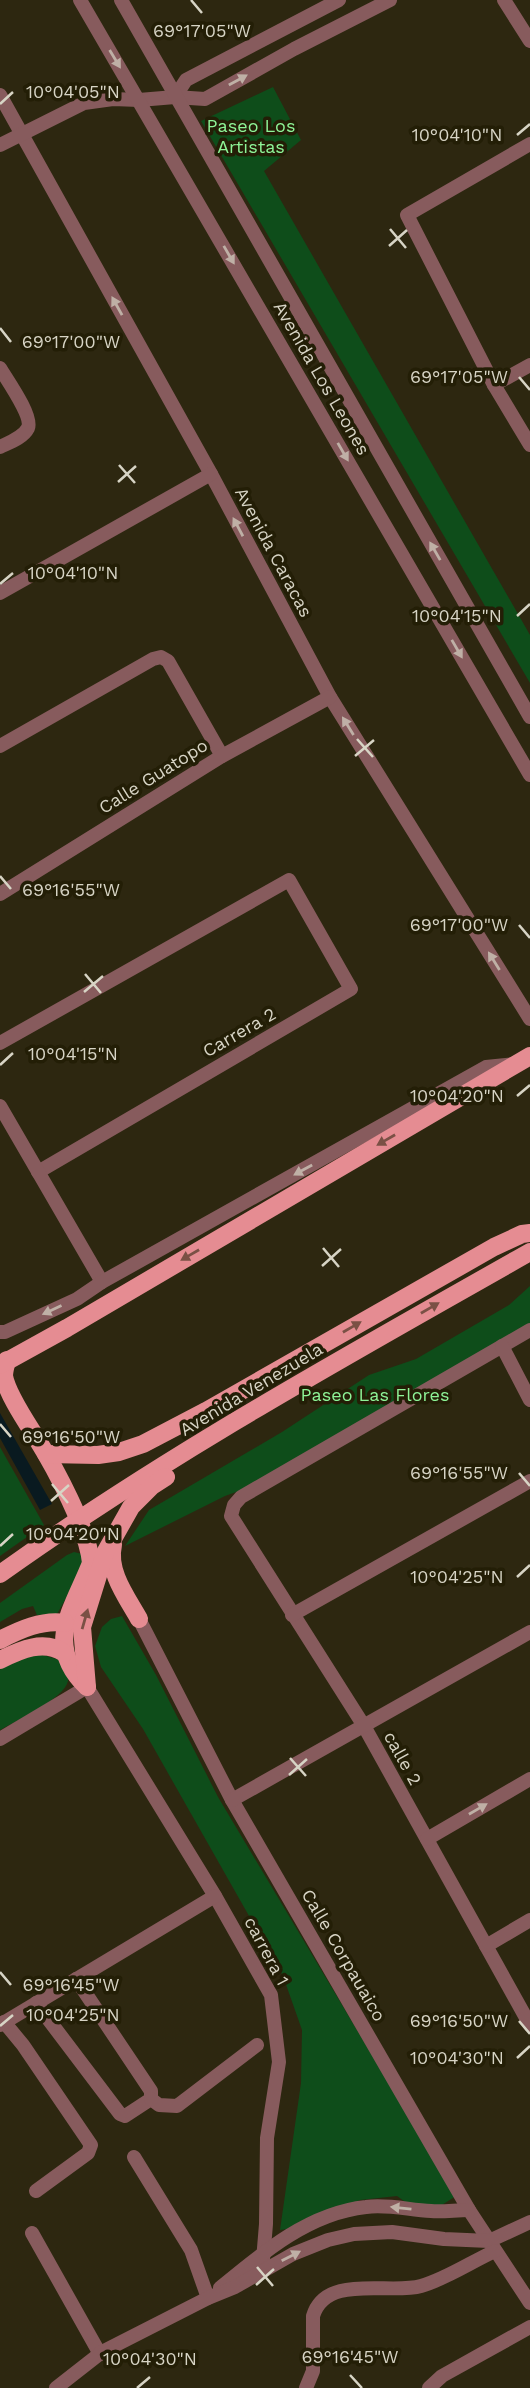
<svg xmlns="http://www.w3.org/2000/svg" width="530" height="2388" font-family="'Work Sans',sans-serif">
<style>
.green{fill:#0e4d1a}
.water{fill:#091a20}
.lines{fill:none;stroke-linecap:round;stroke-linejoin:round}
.minor{stroke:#875b5d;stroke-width:14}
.tertiary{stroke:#875b5d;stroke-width:14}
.primary{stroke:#e58c92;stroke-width:18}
.oneway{fill:#bfb0a6}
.oneway2{fill:#7a5045}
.ticks{fill:none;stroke:#d7d4c5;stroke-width:2.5}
.labels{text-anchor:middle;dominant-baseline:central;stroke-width:7;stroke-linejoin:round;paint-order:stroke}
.park-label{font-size:18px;fill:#8ef497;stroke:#231e06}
.street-label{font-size:18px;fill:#d7d4c5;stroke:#231e06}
.ticks-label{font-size:18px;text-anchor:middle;fill:#d7d4c5;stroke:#231e06;stroke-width:7;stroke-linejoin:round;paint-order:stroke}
</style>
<rect width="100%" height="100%" fill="#2d2710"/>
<!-- green -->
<g class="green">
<polygon points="273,87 301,140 264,171 530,635 530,683 201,121"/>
<polygon points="530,1286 530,1325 258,1484 225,1496 125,1546 149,1510 282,1432 369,1375 416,1359 509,1305"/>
<polygon points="0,1447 44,1525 0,1556"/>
<polygon points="74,1552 82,1554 83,1568 57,1614 37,1615 33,1606 22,1609 0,1622 0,1603 67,1555"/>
<polygon points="122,1616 156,1675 218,1797 456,2196 434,2210 408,2204 397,2196 360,2200 294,2228 280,2230 301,2083 302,2030 283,1976 143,1729 101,1667 95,1646 102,1627 111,1619"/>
<path d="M20,1655H43L60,1660C64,1666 70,1672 68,1681C64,1699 16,1721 0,1730V1665Z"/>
</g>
<!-- water -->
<polygon class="water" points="0,1413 52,1504 40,1510 0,1438"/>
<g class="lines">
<!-- minor -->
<g class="minor">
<polyline points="504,0 530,41"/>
<polyline points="0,95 211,474 330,697 530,1019"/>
<polyline points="175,97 186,80 339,0"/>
<polyline points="530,144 407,215 494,385 530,445"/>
<polyline points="0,145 84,103 113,99 139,100 175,97 205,99 294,49 390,0"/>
<path d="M0,368C7,380 33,416 28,428C23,438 8,443 0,447"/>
<polyline points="494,385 530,365"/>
<polyline points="0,593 211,474"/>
<polyline points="0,746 153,659 161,657 168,661 222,756"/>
<polyline points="0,894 222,756 330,697"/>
<polyline points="0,1043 289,880 351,989 38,1172"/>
<polyline points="0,1106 102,1282"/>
<polyline points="530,1330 241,1497 234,1505 231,1516 364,1726 530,2025"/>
<polyline points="0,1332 5,1332 77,1299 102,1282 486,1067 514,1064"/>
<polyline points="502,1346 530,1400"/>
<polyline points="292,1615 530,1481"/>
<polyline points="139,1619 232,1800 469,2210 530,2303"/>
<polyline points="0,1739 87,1687 215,1896 271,1995 279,2062 267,2138 266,2224 262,2272"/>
<polyline points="232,1800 530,1632"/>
<polyline points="427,1839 530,1779"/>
<polyline points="486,1946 530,1920"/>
<polyline points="36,2003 120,2114 125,2116 151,2099 151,2091 76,1979"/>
<polyline points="4,2022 23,2045 91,2145 88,2153 36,2191"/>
<polyline points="0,2025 215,1896"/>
<polyline points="151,2099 159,2105 177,2106 257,2045"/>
<polyline points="134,2157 191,2250 208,2298"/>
<polyline points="32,2233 100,2354"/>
<path d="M220,2288C262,2253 309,2213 366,2207C388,2204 409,2210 431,2211C443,2212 456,2210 469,2210"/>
<polyline points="56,2388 102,2352 208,2298 235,2287 293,2254 328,2240 354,2234 392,2232 444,2239 489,2241 530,2222"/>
<path d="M306,2388L313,2371V2316C326,2273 390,2295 421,2286C446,2279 471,2262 495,2251"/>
<polyline points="429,2388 442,2376 530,2327"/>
</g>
<!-- tertiary -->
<g class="tertiary">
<polyline points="80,0 530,775"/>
<polyline points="121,0 530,717"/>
</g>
<!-- primary -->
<g class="primary">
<path d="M7,1360C6,1365 4,1370 4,1376C7,1394 27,1423 37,1439C55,1468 88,1529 91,1563C73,1609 43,1645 87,1687"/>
<polyline points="0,1365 67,1328 530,1056"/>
<polyline points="46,1454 98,1455 119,1452 143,1444 206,1411 494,1247 522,1234 530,1233"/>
<path d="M113,1545C107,1571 126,1596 139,1619"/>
<path d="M0,1574C168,1454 350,1354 530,1252"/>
<path d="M0,1640C19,1630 43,1619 65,1623"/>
<path d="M0,1660C20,1650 44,1639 64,1653"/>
<polyline points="87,1687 82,1627 105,1553 131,1507 152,1486 166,1477"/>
</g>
</g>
<!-- one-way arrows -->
<defs><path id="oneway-solid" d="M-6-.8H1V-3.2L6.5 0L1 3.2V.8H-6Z" transform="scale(1.75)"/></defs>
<g class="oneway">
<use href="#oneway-solid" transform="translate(115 59) rotate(59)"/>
<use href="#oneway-solid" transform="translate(238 80) rotate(-29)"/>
<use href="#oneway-solid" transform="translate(229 255) rotate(60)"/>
<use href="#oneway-solid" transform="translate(117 306) rotate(-119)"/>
<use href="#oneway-solid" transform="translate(343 452) rotate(60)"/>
<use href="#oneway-solid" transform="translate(238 527) rotate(-118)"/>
<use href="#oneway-solid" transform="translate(435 551) rotate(-120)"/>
<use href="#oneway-solid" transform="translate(457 649) rotate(60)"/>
<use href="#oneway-solid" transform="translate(348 726) rotate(-122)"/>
<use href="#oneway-solid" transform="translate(494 961) rotate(-122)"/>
<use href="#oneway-solid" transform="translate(303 1170) rotate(151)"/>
<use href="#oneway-solid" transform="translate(52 1310) rotate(155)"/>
<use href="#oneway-solid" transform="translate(478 1809) rotate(-30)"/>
<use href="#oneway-solid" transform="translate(401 2208) rotate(-174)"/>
<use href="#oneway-solid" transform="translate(291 2256) rotate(-27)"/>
</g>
<g class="oneway2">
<use href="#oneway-solid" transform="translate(386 1140) rotate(150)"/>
<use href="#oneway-solid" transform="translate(190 1255) rotate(150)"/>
<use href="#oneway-solid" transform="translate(430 1308) rotate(-30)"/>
<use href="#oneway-solid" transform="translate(352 1327) rotate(-30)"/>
<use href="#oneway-solid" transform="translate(85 1619) rotate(-74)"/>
</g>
<!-- ticks -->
<path class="ticks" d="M191,0L202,13M0,104L13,92M517,135L530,124M390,229L406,248M389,246L407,230M0,328L11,342M519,377L530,390M119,465L135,483M118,482L136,466M0,584L13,573M517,616L530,604M357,739L373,757M355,756L374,740M0,876L11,889M519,925L530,938M85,974L101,993M84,992L103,976M0,1065L13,1053M517,1096L530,1085M323,1248L339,1267M322,1266L341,1249M0,1424L11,1437M519,1473L530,1486M52,1484L68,1503M51,1501L69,1485M0,1546L13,1534M517,1577L530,1565M290,1758L306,1776M289,1775L307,1759M0,1972L11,1985M519,2021L530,2034M0,2026L13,2015M517,2058L530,2046M257,2267L273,2286M256,2285L274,2269M350,2375L362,2388M137,2388L150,2377"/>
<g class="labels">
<!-- park labels -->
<g class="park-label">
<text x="251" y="125">Paseo Los<tspan x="251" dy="21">Artistas</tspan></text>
<text x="375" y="1394">Paseo Las Flores</text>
</g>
<!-- street labels -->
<g class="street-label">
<text transform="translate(322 378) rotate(60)">Avenida Los Leones</text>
<text transform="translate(274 552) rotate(62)">Avenida Caracas</text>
<text transform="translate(153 776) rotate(-32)">Calle Guatopo</text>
<text transform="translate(239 1032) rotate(-30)">Carrera 2</text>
<text transform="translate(251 1389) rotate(-31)">Avenida Venezuela</text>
<text transform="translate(403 1758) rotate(61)">calle 2</text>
<text transform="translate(267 1951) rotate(62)">carrera 1</text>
<text transform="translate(344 1955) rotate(60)">Calle Corpauaico</text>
</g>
</g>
<g class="ticks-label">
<text x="202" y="37">69°17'05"W</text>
<text x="73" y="98">10°04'05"N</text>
<text x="457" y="141">10°04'10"N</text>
<text x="71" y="348">69°17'00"W</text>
<text x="459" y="383">69°17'05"W</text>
<text x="73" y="579">10°04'10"N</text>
<text x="457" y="622">10°04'15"N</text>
<text x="71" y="896">69°16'55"W</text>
<text x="459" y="931">69°17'00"W</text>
<text x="73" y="1060">10°04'15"N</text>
<text x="457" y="1102">10°04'20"N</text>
<text x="71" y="1443">69°16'50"W</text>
<text x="459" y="1479">69°16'55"W</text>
<text x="73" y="1540">10°04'20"N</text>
<text x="457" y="1583">10°04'25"N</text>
<text x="71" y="1991">69°16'45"W</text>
<text x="73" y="2021">10°04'25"N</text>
<text x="459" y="2027">69°16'50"W</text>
<text x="457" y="2064">10°04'30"N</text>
<text x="350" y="2363">69°16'45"W</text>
<text x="150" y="2365">10°04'30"N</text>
</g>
</svg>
